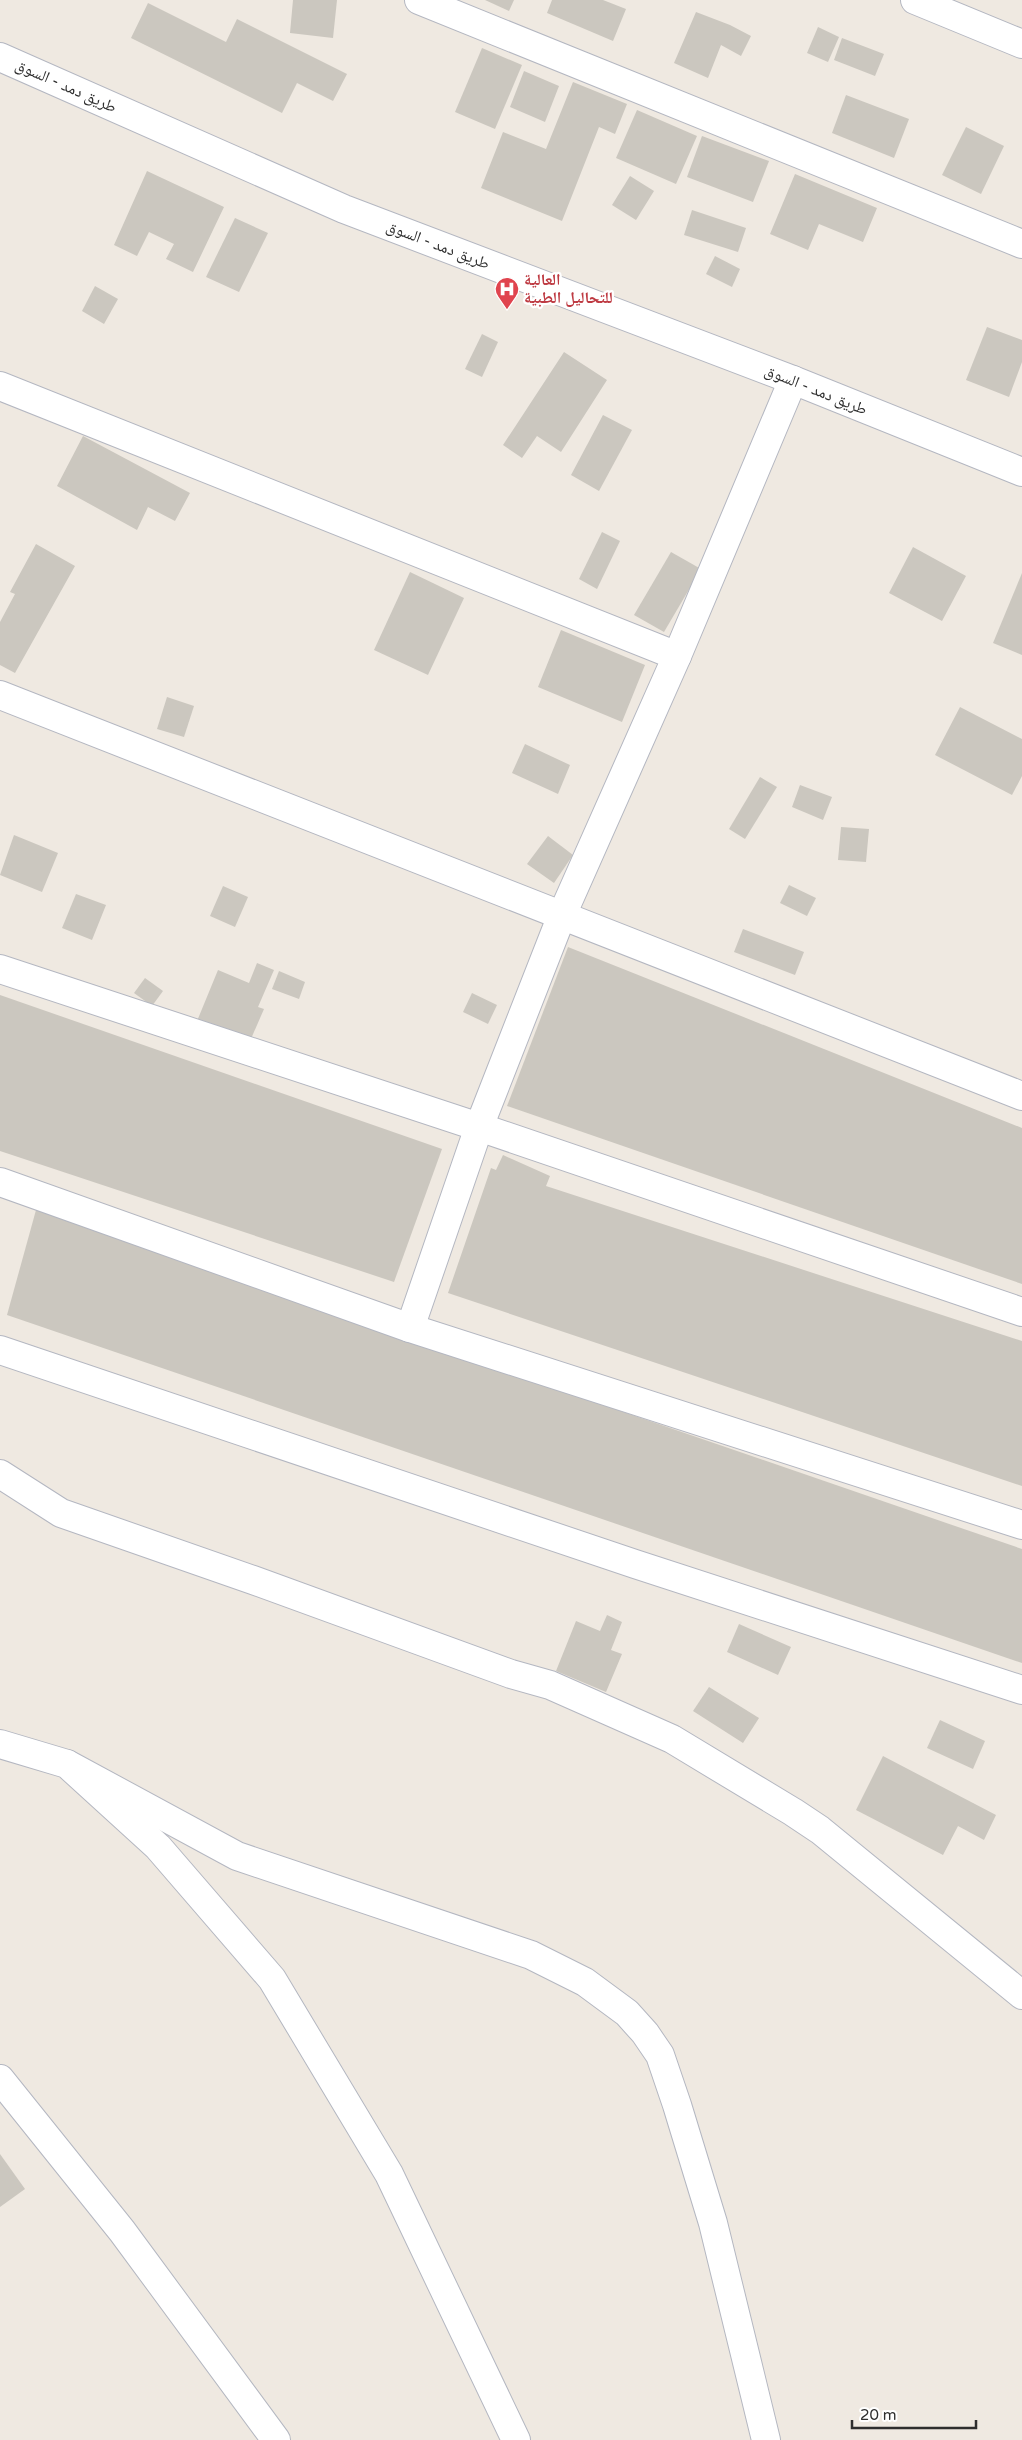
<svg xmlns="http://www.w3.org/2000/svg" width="1022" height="2440" font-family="'Varela Round','Noto Naskh Arabic',sans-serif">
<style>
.building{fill:#cbc7bf}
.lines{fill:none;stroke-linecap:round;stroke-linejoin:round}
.minor-casing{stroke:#b4b7c1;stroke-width:30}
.secondary-casing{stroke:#b4b7c1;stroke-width:30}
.minor{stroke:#fff;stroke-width:28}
.secondary{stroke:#fff;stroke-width:28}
.labels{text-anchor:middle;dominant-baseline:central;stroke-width:4.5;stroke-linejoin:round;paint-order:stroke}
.street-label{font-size:16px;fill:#2e2e2e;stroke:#fff}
.health-label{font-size:16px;font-weight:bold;fill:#be3a42;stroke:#fff;text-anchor:start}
</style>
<rect width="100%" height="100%" fill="#efe9e1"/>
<!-- building -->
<g class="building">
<polygon points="293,0 337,0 333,38 290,33"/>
<polygon points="485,0 514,0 509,11"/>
<polygon points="552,0 603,0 626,9 613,41 547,13"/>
<polygon points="148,3 226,42 237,19 347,74 333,101 297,83 282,113 131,38"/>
<polygon points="696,12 730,25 751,36 741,56 721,45 708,78 674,63"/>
<polygon points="818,27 839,37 828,62 807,53"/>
<polygon points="842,38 884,54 875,76 834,60"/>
<polygon points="482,48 522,65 495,129 455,112"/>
<polygon points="524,71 559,86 545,122 510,107"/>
<polygon points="573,82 627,104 615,134 599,127 562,221 481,188 503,132 546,149"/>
<polygon points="846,95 909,119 894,158 832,133"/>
<polygon points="637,110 697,136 676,184 616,158"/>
<polygon points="966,127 1004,146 981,194 942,175"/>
<polygon points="702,136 769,161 753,202 687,177"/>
<polygon points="147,171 224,207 193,272 166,259 174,244 149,232 137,256 114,245"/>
<polygon points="795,174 877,208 863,242 819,224 808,250 770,234"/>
<polygon points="630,176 654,191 636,220 612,205"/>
<polygon points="692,210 746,228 738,252 684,235"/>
<polygon points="235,218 268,233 239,292 206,277"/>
<polygon points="715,256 740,269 732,287 706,274"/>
<polygon points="95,286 118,299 104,324 82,311"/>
<polygon points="987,327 1022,340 1022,362 1009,397 966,380"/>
<polygon points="482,334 498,342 482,377 465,369"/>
<polygon points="564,352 607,380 561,452 537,436 522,458 503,445"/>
<polygon points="603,415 632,430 599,491 571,475"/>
<polygon points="83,436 190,493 175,521 148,507 137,530 57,486"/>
<polygon points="602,532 620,541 597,589 579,579"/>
<polygon points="36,544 75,566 15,673 0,665 0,622 15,594 10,592"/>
<polygon points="913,547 966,576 942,621 889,593"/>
<polygon points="671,552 701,569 664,632 634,615"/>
<polygon points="410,572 464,598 428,675 374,650"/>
<polygon points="1022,573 1022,655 993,643"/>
<polygon points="561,630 645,665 622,722 538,687"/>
<polygon points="167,697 194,706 184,737 157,729"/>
<polygon points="960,707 1022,739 1022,776 1012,795 935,755"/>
<polygon points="525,744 570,765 558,794 512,773"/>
<polygon points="760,777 777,787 745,839 729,829"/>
<polygon points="800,785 832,797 823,820 792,807"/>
<polygon points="841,827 869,829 866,862 838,860"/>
<polygon points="14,835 58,853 42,892 0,875"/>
<polygon points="548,836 573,855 554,883 527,864"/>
<polygon points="789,885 816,898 807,916 780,903"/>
<polygon points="223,886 248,897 235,927 210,916"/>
<polygon points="76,894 106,905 92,940 62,928"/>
<polygon points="743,929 804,952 795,975 734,952"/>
<polygon points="568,947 1022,1128 1022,1284 507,1106"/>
<polygon points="257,963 274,970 258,1007 264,1009 247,1048 195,1026 218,970 249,983"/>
<polygon points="279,971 305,982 299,999 272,989"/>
<polygon points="145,978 163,991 152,1006 134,993"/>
<polygon points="472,993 497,1005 488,1024 463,1012"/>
<polygon points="0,995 442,1149 394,1282 0,1151"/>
<polygon points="503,1155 550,1176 546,1186 1022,1341 1022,1486 448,1293 491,1168 496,1170"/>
<polygon points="36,1210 1022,1549 1022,1663 7,1315"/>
<polygon points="607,1615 622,1622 611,1650 622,1654 606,1692 556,1671 576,1621 600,1631"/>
<polygon points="739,1624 791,1647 778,1675 727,1652"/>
<polygon points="709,1687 759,1718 743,1743 693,1711"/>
<polygon points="940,1720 985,1741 973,1769 927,1748"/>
<polygon points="883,1756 996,1815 984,1840 958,1826 943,1855 856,1810"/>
<polygon points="0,2154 25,2189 0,2207"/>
</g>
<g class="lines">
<!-- minor casing -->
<g class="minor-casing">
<g id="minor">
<polyline points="419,0 1022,244"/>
<polyline points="915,0 1022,44"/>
<polyline points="0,386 677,656"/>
<polyline points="0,695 1022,1096"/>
<polyline points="0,969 479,1127 1022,1312"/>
<polyline points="0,1182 410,1328 1022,1525"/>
<polyline points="410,1328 479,1127 562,915 677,656 793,380"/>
<polyline points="0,1350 635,1564 1022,1690"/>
<polyline points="0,1474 61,1513 253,1580 511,1674 550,1685 672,1739 793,1812 820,1830 1022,1995"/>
<polyline points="0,1744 67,1764 158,1847 272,1979 389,2174 516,2440"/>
<polyline points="67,1764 237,1856 531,1955 585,1982 627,2013 645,2033 660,2055 677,2105 713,2223 766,2440"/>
<polyline points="0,2079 122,2231 276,2440"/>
</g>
</g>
<!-- secondary casing -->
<g class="secondary-casing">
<polyline id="secondary" points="0,57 344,209 793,380 1022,472"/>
</g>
<!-- minor -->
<use href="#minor" class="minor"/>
<!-- secondary -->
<use href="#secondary" class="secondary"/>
</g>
<!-- icons -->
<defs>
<g id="hospital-pin" transform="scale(1.25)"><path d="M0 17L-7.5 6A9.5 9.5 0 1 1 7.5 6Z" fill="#e0444e" stroke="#fff"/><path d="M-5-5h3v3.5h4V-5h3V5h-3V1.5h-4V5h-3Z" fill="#fff"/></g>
</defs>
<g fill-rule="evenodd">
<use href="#hospital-pin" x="507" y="289"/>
</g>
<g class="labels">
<!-- street labels -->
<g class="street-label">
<text transform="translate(66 86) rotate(24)">طريق دمد - السوق</text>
<text transform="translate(438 245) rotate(21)">طريق دمد - السوق</text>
<text transform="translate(816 390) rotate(22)">طريق دمد - السوق</text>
</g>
<!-- health labels -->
<g class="health-label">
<text x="524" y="280">العالية<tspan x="524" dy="18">للتحاليل الطبية</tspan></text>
</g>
</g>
<!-- scale -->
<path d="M852 2420v8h124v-8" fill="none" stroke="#2e2e2e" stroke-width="2.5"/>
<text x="860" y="2420" font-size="15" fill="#2e2e2e" stroke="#ffffff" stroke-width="4" paint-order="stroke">20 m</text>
</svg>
